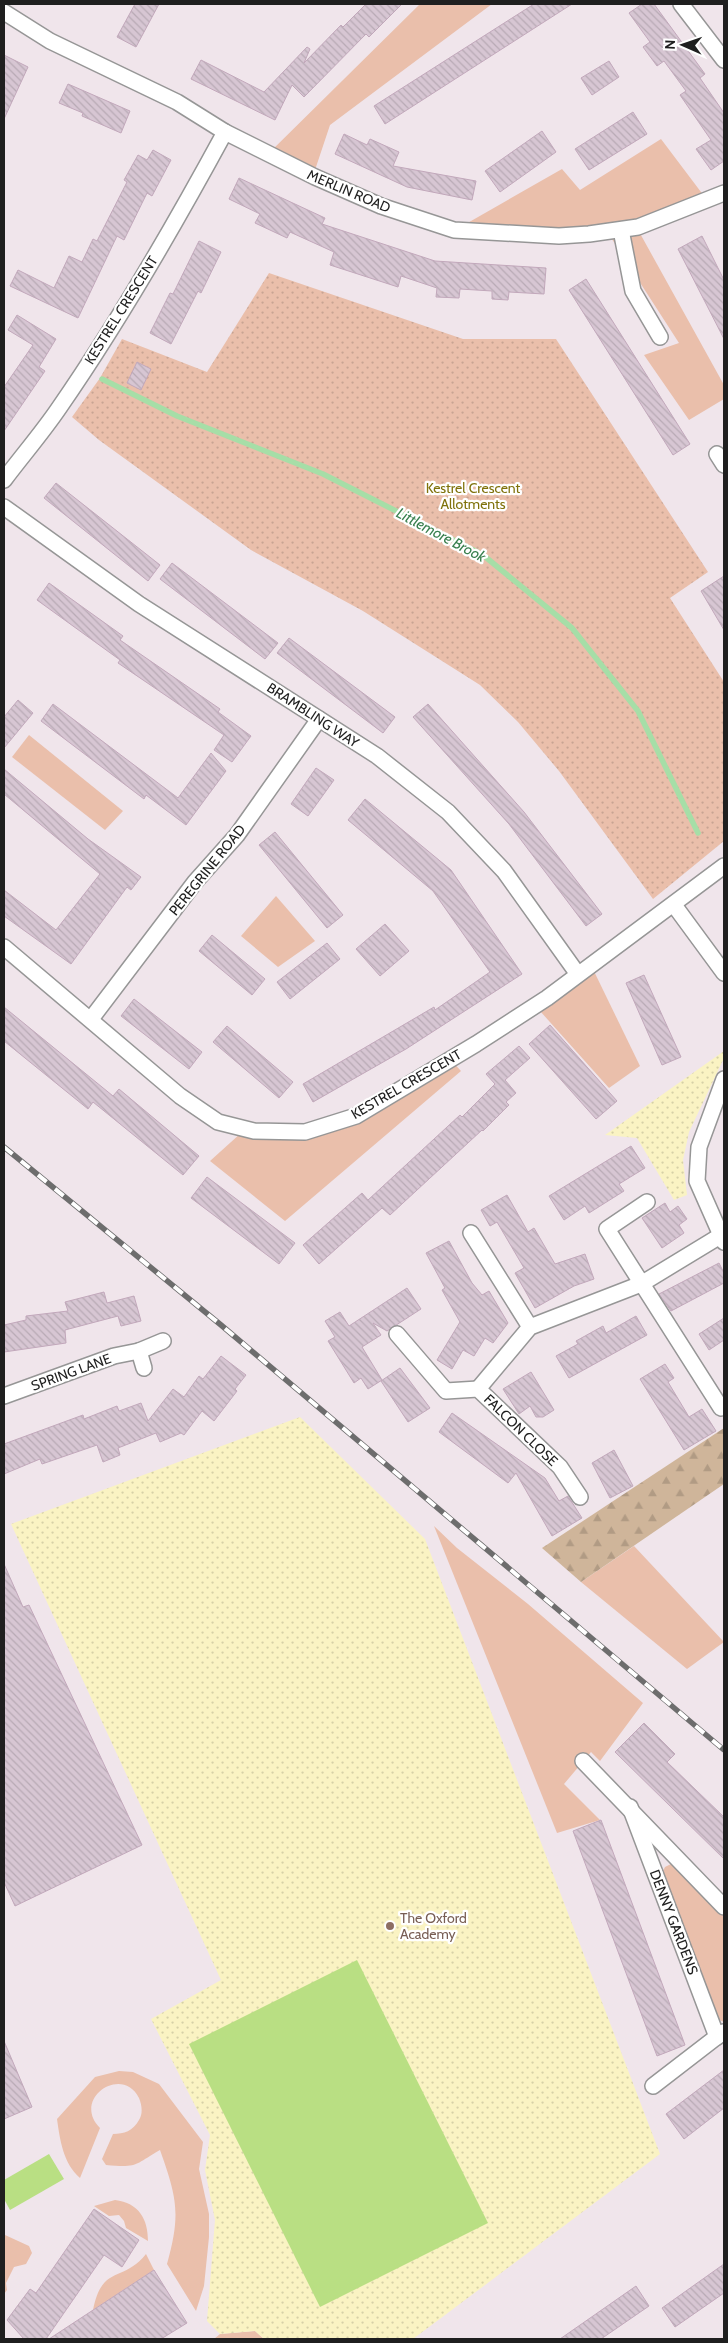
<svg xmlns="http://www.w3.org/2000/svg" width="728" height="2343" font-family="Cabin,sans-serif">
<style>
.grass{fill:#eabfab}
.forest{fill:url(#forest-firs)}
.park{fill:url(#park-dots)}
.garden{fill:url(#garden-dots)}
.pitch{fill:#b9df83}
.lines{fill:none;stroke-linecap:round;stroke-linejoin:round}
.stream{stroke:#a6dea7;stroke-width:5.5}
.building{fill:url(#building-back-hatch);stroke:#c2a8bb}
.street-casing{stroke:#969696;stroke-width:18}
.street{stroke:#fff;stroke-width:15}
.rail-casing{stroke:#6d6d6d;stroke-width:5.5}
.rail{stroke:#fff;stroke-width:4;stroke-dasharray:11;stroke-linecap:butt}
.education-dot{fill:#8d6e63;stroke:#fff;stroke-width:2}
.labels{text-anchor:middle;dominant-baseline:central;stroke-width:4.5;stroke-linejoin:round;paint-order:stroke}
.street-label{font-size:14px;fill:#1f1f1f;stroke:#fff}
.park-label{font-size:14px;fill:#7f720b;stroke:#fff}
.education-label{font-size:14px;fill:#785e54;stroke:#fff;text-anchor:start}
.water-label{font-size:15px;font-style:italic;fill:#3a804f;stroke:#fff}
</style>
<defs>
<pattern id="forest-firs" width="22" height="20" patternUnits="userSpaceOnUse" patternTransform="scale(1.25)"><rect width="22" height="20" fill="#cfb59a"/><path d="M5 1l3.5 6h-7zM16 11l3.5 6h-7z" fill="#b19b84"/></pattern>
<pattern id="park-dots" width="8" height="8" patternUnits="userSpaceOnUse" patternTransform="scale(1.25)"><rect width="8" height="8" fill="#faf3c3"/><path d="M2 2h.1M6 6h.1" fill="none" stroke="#d6d0a7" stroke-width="1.8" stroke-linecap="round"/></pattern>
<pattern id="garden-dots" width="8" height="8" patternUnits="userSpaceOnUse" patternTransform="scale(1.25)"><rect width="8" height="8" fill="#eabfab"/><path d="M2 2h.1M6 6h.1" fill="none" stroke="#c8a493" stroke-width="1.8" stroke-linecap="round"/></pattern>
<pattern id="building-back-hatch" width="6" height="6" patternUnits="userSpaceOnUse" patternTransform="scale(1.25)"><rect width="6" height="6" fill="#d7c6d3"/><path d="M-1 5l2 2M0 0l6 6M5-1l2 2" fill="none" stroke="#b8aab5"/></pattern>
</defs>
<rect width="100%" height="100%" fill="#f0e5eb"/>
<!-- grass -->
<g class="grass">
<polygon points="420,4 492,4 330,125 312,179 265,157"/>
<polygon points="661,139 707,200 602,232 457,229 562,169 580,190"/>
<polygon points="637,228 724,385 724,399 689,420 644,355 679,343 608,233"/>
<polygon points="29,735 123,811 105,830 12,757"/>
<polygon points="276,896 315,941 278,967 241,936"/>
<polygon points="589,961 640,1066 609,1088 532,1002"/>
<polygon points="449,1058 461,1071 285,1221 210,1161 241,1133 337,1121"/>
<polygon points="434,1526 457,1548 528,1604 643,1703 600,1761 591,1752 564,1784 600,1820 557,1833"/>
<polygon points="634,1546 724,1642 687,1669 581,1582"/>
<polygon points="671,1864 677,1866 724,1917 724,2022 715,2018 662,1873 665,1867"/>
<path d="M119,2071L133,2072L159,2084L203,2142L199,2169L209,2214V2237L204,2286L196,2311L167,2264C181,2214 177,2198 160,2150C134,2165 138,2168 106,2165L102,2159L113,2134C124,2134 133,2131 139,2120C143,2114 142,2105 139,2098C122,2064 71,2099 100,2128L80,2178C63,2163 60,2140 57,2119L95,2077Z"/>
<path d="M115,2200C139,2203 148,2219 148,2241L126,2228L124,2221L119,2215L109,2216L94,2206Z"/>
<polygon points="5,2235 29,2246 32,2253 26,2264 14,2267 6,2283 7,2290 4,2294"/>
<path d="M146,2254L154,2270L93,2310C102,2264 123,2283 146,2254Z"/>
<polygon points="255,2331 264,2339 214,2339 220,2334"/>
</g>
<!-- forest -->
<polygon class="forest" points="724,1428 724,1484 581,1582 542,1548"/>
<!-- park -->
<g class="park">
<polygon points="724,1051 724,1058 689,1132 683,1160 687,1195 674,1200 637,1138 605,1135"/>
<polygon points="300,1417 425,1539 660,2154 413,2339 264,2339 255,2331 220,2334 207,2321 215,2220 205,2170 210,2135 151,2019 221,1980 11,1524"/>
</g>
<!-- garden -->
<polygon class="garden" points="269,273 463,339 556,339 708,572 670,598 724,682 724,841 653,899 559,771 518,722 480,685 363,611 251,550 99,440 72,417 100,378 122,339 207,372"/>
<!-- pitch -->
<g class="pitch">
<polygon points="357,1960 488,2223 320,2307 189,2044"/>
<polygon points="49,2154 64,2179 10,2210 4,2199 4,2180"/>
</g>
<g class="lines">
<!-- stream -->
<polyline class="stream" points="102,379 177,416 323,474 483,555 572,628 638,711 698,833"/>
</g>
<!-- building -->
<g class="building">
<polygon points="135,4 159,4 136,47 117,37"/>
<polygon points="366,4 402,4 369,37 366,34 304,97 292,85 275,120 191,79 201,60 264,92 307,47 310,49 304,63 341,25 343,27"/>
<polygon points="534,4 572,4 385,124 374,106"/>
<polygon points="642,4 654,4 705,74 700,78 724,113 724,161 711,170 696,149 711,140 680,95 686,91 664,61 657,66 643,47 650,42 629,13"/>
<polygon points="4,55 28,67 4,119"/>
<polygon points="609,61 619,77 592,95 581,78"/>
<polygon points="68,84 130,111 121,133 82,116 83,113 59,103"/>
<polygon points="633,112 647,134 589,170 575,149"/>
<polygon points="542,131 556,152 500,192 485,171"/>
<polygon points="344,134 367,145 370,139 399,152 393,166 476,181 472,200 407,187 335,154"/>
<polygon points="153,150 171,160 152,196 147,193 124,240 117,236 78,318 10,286 18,270 54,288 69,256 82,262 93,239 97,241 127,182 124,180 138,155 147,160"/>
<polygon points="239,178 325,218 322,224 435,261 546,268 544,294 509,292 508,300 492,299 492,291 460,289 459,298 436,297 437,288 401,276 398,287 330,265 334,252 290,232 287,238 255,223 260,214 229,199"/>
<polygon points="702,236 724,280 724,339 678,249"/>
<polygon points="199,241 221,252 201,293 198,291 171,344 150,333 170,293 173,294"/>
<polygon points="586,279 690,444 673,455 569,290"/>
<polygon points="17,315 56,339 39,367 45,371 4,431 4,387 33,345 8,330"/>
<polygon points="137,362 151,369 141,390 127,383"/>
<polygon points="56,483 160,565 148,581 44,498"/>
<polygon points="172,563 278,643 265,659 160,579"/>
<polygon points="724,576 724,630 701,591"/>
<polygon points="49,583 123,636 120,640 220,709 218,712 251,736 232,762 214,750 224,735 118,663 120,660 37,600"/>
<polygon points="289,638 395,717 383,733 277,653"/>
<polygon points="18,700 33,713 4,748 4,717"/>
<polygon points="53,704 178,798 211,753 226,771 186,825 146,795 144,799 41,721"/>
<polygon points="428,704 524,812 602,914 586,926 509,824 413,717"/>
<polygon points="316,768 334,780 308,816 291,804"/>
<polygon points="4,769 88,839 141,877 131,890 127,887 71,964 4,916 4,890 56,930 100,874 4,794"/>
<polygon points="365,799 451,870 522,974 406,1049 313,1102 303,1084 434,1007 435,1010 490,972 433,891 348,820"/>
<polygon points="275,832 343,915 327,928 259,845"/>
<polygon points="385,924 409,951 380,976 356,949"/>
<polygon points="212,935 265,979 252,995 199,951"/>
<polygon points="327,943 340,959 290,999 277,982"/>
<polygon points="644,975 681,1057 662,1065 626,983"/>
<polygon points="134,999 202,1052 189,1069 121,1016"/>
<polygon points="4,1007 113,1096 119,1089 199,1156 183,1175 93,1102 88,1109 4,1041"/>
<polygon points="550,1025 617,1101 596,1119 529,1044"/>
<polygon points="227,1026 293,1082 279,1098 213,1042"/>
<polygon points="519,1046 530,1058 505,1080 516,1093 506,1102 509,1105 483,1131 482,1130 390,1215 382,1208 319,1264 303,1245 362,1193 368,1200 460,1115 462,1117 495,1084 486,1074"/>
<polygon points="631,1146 645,1168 619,1184 624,1191 589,1213 585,1206 564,1220 549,1196"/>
<polygon points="207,1177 295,1243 279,1264 191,1198"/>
<polygon points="507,1195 528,1232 534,1228 555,1264 585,1254 594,1279 574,1286 535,1308 515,1273 524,1268 497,1222 490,1226 481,1210"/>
<polygon points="665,1203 670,1212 678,1206 687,1219 679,1225 684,1233 662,1248 642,1218"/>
<polygon points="449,1241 472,1283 482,1295 489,1291 508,1323 493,1343 485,1338 474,1356 463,1350 452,1369 437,1360 460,1322 442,1290 445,1288 426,1253"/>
<polygon points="719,1263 724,1273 724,1283 671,1311 659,1294"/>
<polygon points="407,1288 421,1309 387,1331 373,1323 381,1335 362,1347 382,1380 368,1389 361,1378 354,1383 328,1341 335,1337 325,1321 340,1312 349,1326"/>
<polygon points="104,1292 107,1303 134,1296 141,1321 121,1326 118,1316 65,1330 66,1343 4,1352 4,1325 26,1320 26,1316 68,1311 65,1302"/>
<polygon points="636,1316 647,1335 569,1378 556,1356 578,1344 576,1341 603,1326 606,1333"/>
<polygon points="724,1318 724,1340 709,1350 699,1334"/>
<polygon points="221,1356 246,1375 235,1389 237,1391 214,1421 202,1411 184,1435 181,1433 160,1442 156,1433 118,1448 120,1455 103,1462 97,1445 42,1464 40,1459 4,1474 4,1444 83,1415 84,1419 117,1406 119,1411 141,1403 148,1421 173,1389 184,1397 199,1376 203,1379"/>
<polygon points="665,1364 674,1378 668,1382 689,1417 702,1409 716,1431 684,1450 640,1379"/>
<polygon points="400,1368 430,1408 408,1422 381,1381"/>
<polygon points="531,1372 554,1410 543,1417 536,1417 530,1406 519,1414 503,1389"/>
<polygon points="452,1413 545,1478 559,1501 568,1496 582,1518 552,1536 516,1473 508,1483 439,1432"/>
<polygon points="614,1450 633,1486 610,1498 592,1463"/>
<polygon points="4,1564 23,1607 29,1605 142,1845 15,1906 4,1882"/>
<polygon points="644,1723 675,1754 667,1762 724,1817 724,1859 615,1752"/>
<polygon points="601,1820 685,2045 657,2056 573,1831"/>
<polygon points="4,2041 32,2107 4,2119"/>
<polygon points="724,2070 724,2108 684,2139 666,2114"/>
<polygon points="94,2209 139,2240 122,2267 104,2255 46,2339 24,2339 7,2320 30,2289 36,2293"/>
<polygon points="724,2264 724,2293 675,2327 662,2308"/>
<polygon points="154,2270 187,2323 161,2339 49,2339"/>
<polygon points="636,2286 649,2306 601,2339 560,2339"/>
</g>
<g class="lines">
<!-- street casing -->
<g class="street-casing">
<g id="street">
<polyline points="681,4 724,60"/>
<polyline points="4,12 50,41 177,102 225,132 315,177 381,206 454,230 559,236 589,234 638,227 724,193"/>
<polyline points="621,230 633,291 660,337"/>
<polyline points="717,454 724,465"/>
<path d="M4,480C22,456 42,433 59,408C120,320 174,226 225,132"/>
<polyline points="4,507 139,604 377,756 448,812 504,871 577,973"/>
<polyline points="674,905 724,973"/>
<polyline points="4,947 180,1096 218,1122 254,1131 305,1132 356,1116 476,1044 547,998 724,866"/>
<polyline points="91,1019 195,882 237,835 319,719"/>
<polyline points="724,1079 699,1147 697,1181 724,1242"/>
<polyline points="647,1202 607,1229 721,1408"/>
<polyline points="471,1233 530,1327"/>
<polyline points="397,1334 446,1391 478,1389 560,1467 580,1497"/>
<polyline points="139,1351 144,1368"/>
<polyline points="478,1389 530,1327 641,1284 720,1236"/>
<polyline points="4,1396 114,1356 139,1351 163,1341"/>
<polyline points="583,1761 724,1907"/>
<polyline points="630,1807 717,2037"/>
<polyline points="653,2086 723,2032"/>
</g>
</g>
<!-- street -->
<use href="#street" class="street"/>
<!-- rail casing -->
<g class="rail-casing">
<polyline id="rail" points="4,1147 221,1325 724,1750"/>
</g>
<!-- rail -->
<use href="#rail" class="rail"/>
</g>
<!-- markers -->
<circle class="education-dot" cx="390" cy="1926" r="5"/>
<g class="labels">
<!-- street labels -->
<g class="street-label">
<text transform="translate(349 191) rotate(23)">MERLIN ROAD</text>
<text transform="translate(121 310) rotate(-58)">KESTREL CRESCENT</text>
<text transform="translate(313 715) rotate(33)">BRAMBLING WAY</text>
<text transform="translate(207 870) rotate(-51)">PEREGRINE ROAD</text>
<text transform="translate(406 1084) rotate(-30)">KESTREL CRESCENT</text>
<text transform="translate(71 1372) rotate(-20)">SPRING LANE</text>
<text transform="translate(521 1430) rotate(44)">FALCON CLOSE</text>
<text transform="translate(674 1922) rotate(69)">DENNY GARDENS</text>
</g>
<!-- park labels -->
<g class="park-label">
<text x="473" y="488">Kestrel Crescent<tspan x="473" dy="16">Allotments</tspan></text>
</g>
<!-- education labels -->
<g class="education-label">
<text x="400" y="1918">The Oxford<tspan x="400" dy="16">Academy</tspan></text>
</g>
<!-- water labels -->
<g class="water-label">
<text transform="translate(441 535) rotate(28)">Littlemore Brook</text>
</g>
</g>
<!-- border -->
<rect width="728" height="2343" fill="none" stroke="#1f1f1f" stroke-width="10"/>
<!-- north arrow -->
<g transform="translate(683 45) rotate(272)" stroke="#ffffff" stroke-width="4" paint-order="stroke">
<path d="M0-4L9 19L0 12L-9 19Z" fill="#1f1f1f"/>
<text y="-8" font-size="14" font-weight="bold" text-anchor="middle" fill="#1f1f1f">N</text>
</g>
</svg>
